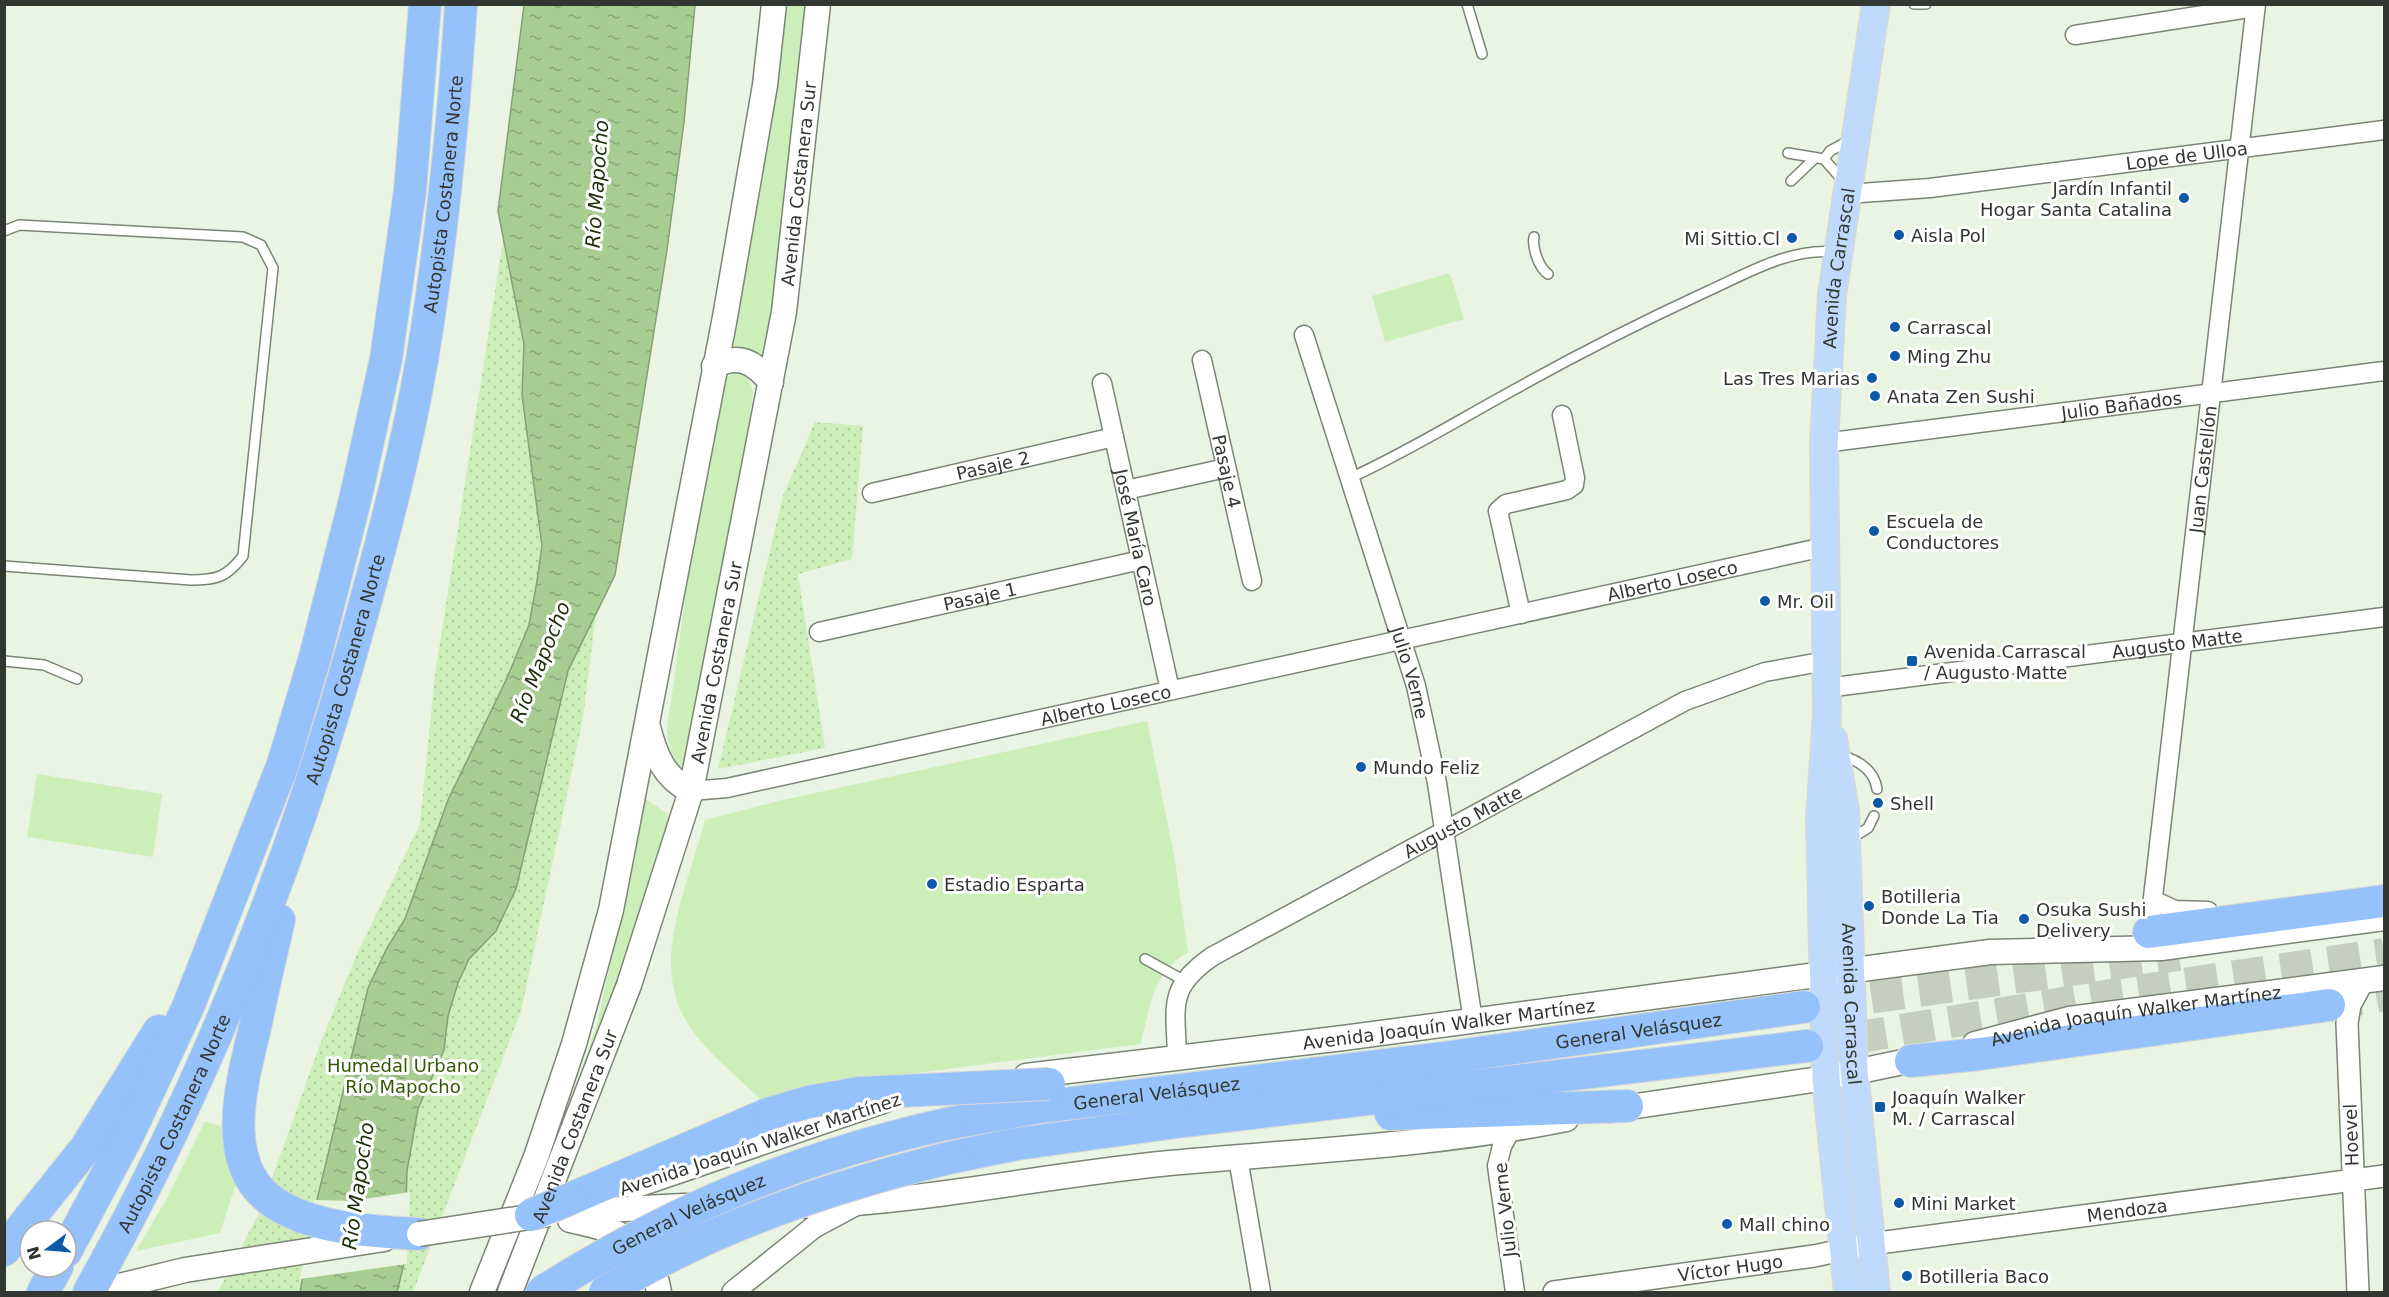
<svg xmlns="http://www.w3.org/2000/svg" width="2389" height="1297" font-family="'DejaVu Sans',sans-serif">
<style>
.grass{fill:#cceeb8}
.park{fill:url(#park-dots)}
.water{fill:url(#water-ripples);stroke:#85a075;stroke-width:1.5}
.pier{fill:#e9f4e3}
.lines{fill:none;stroke-linecap:round;stroke-linejoin:round}
.motorway-tunnel{stroke:#c5cebf;stroke-width:32;stroke-dasharray:32 16;stroke-linecap:butt}
.service-casing{stroke:#7b8576;stroke-width:12}
.minor-casing{stroke:#7b8576;stroke-width:21}
.tertiary-casing{stroke:#7b8576;stroke-width:24}
.secondary-casing{stroke:#7b8576;stroke-width:27}
.primary-casing{stroke:#d6d7d6;stroke-width:30}
.motorway-casing{stroke:#d6d7d6;stroke-width:34}
.service{stroke:#fff;stroke-width:9}
.minor{stroke:#fff;stroke-width:18}
.tertiary{stroke:#fff;stroke-width:21}
.secondary{stroke:#fff;stroke-width:24}
.primary{stroke:#bfdafd;stroke-width:27}
.motorway{stroke:#95c2fb;stroke-width:32}
.secondary-bridge-casing{stroke:#7b8576;stroke-width:27;stroke-linecap:butt}
.motorway-bridge-casing{stroke:#d6d7d6;stroke-width:34;stroke-linecap:butt}
.secondary-bridge{stroke:#fff;stroke-width:24}
.motorway-bridge{stroke:#95c2fb;stroke-width:32}
.poi-dot{fill:#0d58a7;stroke:#fff;stroke-width:2}
.labels{text-anchor:middle;dominant-baseline:central;stroke-width:6;stroke-linejoin:round;paint-order:stroke}
.street-label{font-size:18px;fill:#333731;stroke:#fff}
.poi-label{font-size:18px;fill:#333731;stroke:#fff;text-anchor:start}
.park-label{font-size:18px;fill:#2f5b04;stroke:#fff}
.water-label{font-size:20px;font-style:italic;fill:#1b3209;stroke:#fff}
</style>
<defs>
<pattern id="park-dots" width="8" height="8" patternUnits="userSpaceOnUse" patternTransform="scale(1.5)"><rect width="8" height="8" fill="#cceeb8"/><path d="M2 2h.1M6 6h.1" fill="none" stroke="#b0cd9f" stroke-width="1.8" stroke-linecap="round"/></pattern>
<pattern id="water-ripples" width="26" height="14" patternUnits="userSpaceOnUse" patternTransform="scale(1.5)"><rect width="26" height="14" fill="#a8cd92"/><path d="M2 4q2-2 4 0t4 0M15 11q2-2 4 0t4 0" fill="none" stroke="#89a778"/></pattern>
</defs>
<rect width="100%" height="100%" fill="#e9f4e3"/>
<!-- grass -->
<g class="grass">
<path d="M785,5H812L768,357L728,352C753,237 771,121 785,5Z"/>
<polygon points="1450,273 1464,319 1385,342 1372,296"/>
<path d="M734,373L747,375L753,391L751,414L703,682L684,772C664,748 665,731 671,702L700,488L718,383Z"/>
<path d="M1147,721L1174,855L1188,952C1150,975 1152,1004 1140,1044L809,1087L760,1099C737,1076 708,1054 690,1027C647,965 689,884 705,820L783,800Z"/>
<polygon points="37,774 162,794 153,857 27,837"/>
<polygon points="644,798 677,820 552,1164 597,1023 629,881"/>
<polygon points="205,1121 225,1128 238,1177 220,1233 136,1251 166,1200"/>
</g>
<!-- park -->
<g class="park">
<polygon points="523,113 607,527 583,718 521,1011 413,1292 218,1292 261,1209 322,1039 357,954 420,824 435,675"/>
<polygon points="815,422 863,426 852,559 798,574 825,748 718,769 783,496"/>
</g>
<!-- water -->
<polygon class="water" points="524,5 695,5 684,122 667,250 615,575 568,671 516,889 496,931 469,959 458,983 448,1016 444,1050 418,1109 407,1171 404,1264 397,1292 300,1292 317,1200 368,988 387,948 405,919 448,800 507,678 529,625 537,581 542,546 522,395 524,344 498,211"/>
<!-- pier -->
<polygon class="pier" points="410,1192 407,1264 300,1279 314,1200 352,1201"/>
<g class="lines">
<!-- motorway-tunnel -->
<g class="motorway-tunnel">
<polyline points="1824,1004 2179,955"/>
<polyline points="2329,1005 2384,995"/>
<polyline points="1807,1046 2117,994 2384,954"/>
</g>
<!-- service casing -->
<g class="service-casing">
<g id="service">
<polyline points="1467,4 1482,54"/>
<polyline points="1914,4 1926,4"/>
<polyline points="1788,153 1824,159 1830,151 1850,140"/>
<polyline points="1824,159 1838,175 1847,178"/>
<polyline points="1791,181 1814,159"/>
<path d="M4,231L19,225L243,237L261,245L273,268L243,556C227,577 217,580 191,580L4,566"/>
<path d="M1534,237C1532,248 1539,268 1548,274"/>
<path d="M1350,478C1405,453 1457,421 1510,392C1574,356 1641,322 1708,291C1748,273 1791,247 1836,252"/>
<polyline points="4,661 44,665 77,679"/>
<path d="M1840,755C1858,760 1874,769 1877,789"/>
<polyline points="1849,840 1868,828 1874,816"/>
<polyline points="1145,959 1185,981"/>
</g>
</g>
<!-- minor casing -->
<g class="minor-casing">
<g id="minor">
<polyline points="2075,35 2255,7"/>
<path id="s1" d="M1847,194L1930,188L2384,130"/>
<path id="s2" d="M1304,335L1416,686L1437,783L1473,1021"/>
<path id="s3" d="M1202,360L1252,581"/>
<path id="s4" d="M1102,383L1170,690"/>
<path id="s5" d="M1824,443L2384,371"/>
<polyline points="1126,490 1226,468"/>
<path id="s6" d="M872,493L1114,437"/>
<polyline points="1521,614 1498,511 1506,504 1567,490 1574,485 1575,478 1562,415"/>
<path id="s7" d="M819,632L1141,560"/>
<path id="s8" d="M1826,688L2384,617"/>
<path id="s9" d="M691,791L727,788L1824,547"/>
<polyline points="2153,900 2175,910 2208,911"/>
<path id="s10" d="M2149,932L2256,4"/>
<path id="s11" d="M1177,1057C1176,1007 1166,988 1213,956L1685,701L1765,672L1826,661"/>
<polyline points="1511,1130 1502,1146 1497,1166 1515,1292"/>
<polyline points="1238,1158 1261,1292"/>
</g>
</g>
<!-- tertiary casing -->
<g class="tertiary-casing">
<g id="tertiary">
<polyline points="733,1292 814,1227 857,1204"/>
<path id="s12" d="M1554,1292L1814,1256L1871,1244L2384,1176"/>
<polyline points="2358,1292 2347,1023 2350,1005 2363,981"/>
</g>
</g>
<!-- secondary casing -->
<g class="secondary-casing">
<g id="secondary">
<path d="M714,366C739,353 754,362 771,382"/>
<path d="M648,727C655,755 664,778 691,791"/>
<path id="s13" d="M1975,1044L2069,1019L2384,978"/>
<path id="s14" d="M1026,1076L1343,1038L1990,952L2161,948L2384,918"/>
<polyline points="1609,1110 1826,1078 1927,1057"/>
<polyline points="634,1186 883,1101"/>
<path d="M809,1206C927,1201 1043,1176 1160,1164C1296,1151 1433,1146 1566,1119"/>
<polyline points="566,1212 683,1206 774,1207"/>
<path d="M570,1220C617,1230 650,1239 659,1292"/>
<polyline points="95,1292 185,1270 384,1239"/>
<polyline points="482,1292 536,1157 574,1044 611,910 725,317 765,85 774,4"/>
<path id="s15" d="M510,1292L629,985L691,791L784,312L818,4"/>
</g>
</g>
<!-- primary casing -->
<g class="primary-casing">
<g id="primary">
<path id="s16" d="M1833,739L1845,811L1854,1071L1876,1292"/>
<path id="s17" d="M1848,1292L1826,1078L1820,819L1827,715L1824,443L1832,295L1876,4"/>
</g>
</g>
<!-- motorway casing -->
<g class="motorway-casing">
<g id="motorway">
<path d="M279,920C271,954 263,988 256,1023C243,1080 214,1170 281,1207C322,1230 373,1231 419,1234"/>
<polyline points="2149,932 2384,901"/>
<polyline points="1911,1061 1980,1054 2329,1005"/>
<polyline points="1391,1114 1627,1106"/>
<path id="s18" d="M946,1124L1040,1107L1444,1058L1804,1007"/>
<polyline points="953,1157 1017,1144 1177,1122 1807,1046"/>
<polyline points="570,1199 768,1114"/>
<polyline points="4,1250 85,1149 159,1031"/>
<polyline points="66,1251 128,1135 188,1007 283,764 315,657 355,500 386,359 410,191 425,4"/>
<polyline points="43,1292 57,1267"/>
<path id="s19" d="M89,1292C210,1077 299,846 364,607C390,513 414,418 428,322C444,217 454,111 461,4"/>
</g>
</g>
<!-- service -->
<use href="#service" class="service"/>
<!-- minor -->
<use href="#minor" class="minor"/>
<!-- tertiary -->
<use href="#tertiary" class="tertiary"/>
<!-- secondary -->
<use href="#secondary" class="secondary"/>
<!-- primary -->
<use href="#primary" class="primary"/>
<!-- motorway -->
<use href="#motorway" class="motorway"/>
<!-- secondary-bridge casing -->
<g class="secondary-bridge-casing">
<polyline id="secondary-bridge" points="419,1234 549,1214"/>
</g>
<!-- motorway-bridge casing -->
<g class="motorway-bridge-casing">
<g id="motorway-bridge">
<polyline points="768,1114 808,1102 859,1093 1049,1084"/>
<polyline points="531,1215 570,1199"/>
<path id="s20" d="M542,1292C673,1210 795,1158 946,1124"/>
<path d="M605,1292C714,1226 830,1187 953,1157"/>
</g>
</g>
<!-- secondary-bridge -->
<use href="#secondary-bridge" class="secondary-bridge"/>
<!-- motorway-bridge -->
<use href="#motorway-bridge" class="motorway-bridge"/>
</g>
<!-- markers -->
<g class="poi-dot">
<circle cx="2184" cy="198" r="6"/>
<circle cx="1899" cy="235" r="6"/>
<circle cx="1792" cy="238" r="6"/>
<circle cx="1895" cy="327" r="6"/>
<circle cx="1895" cy="356" r="6"/>
<circle cx="1872" cy="378" r="6"/>
<circle cx="1875" cy="396" r="6"/>
<circle cx="1874" cy="531" r="6"/>
<circle cx="1765" cy="601" r="6"/>
<rect x="1906" y="655" width="12" height="12" rx="3"/>
<circle cx="1361" cy="767" r="6"/>
<circle cx="1878" cy="803" r="6"/>
<circle cx="932" cy="884" r="6"/>
<circle cx="1869" cy="906" r="6"/>
<circle cx="2024" cy="919" r="6"/>
<rect x="1874" y="1101" width="12" height="12" rx="3"/>
<circle cx="1899" cy="1203" r="6"/>
<circle cx="1727" cy="1224" r="6"/>
<circle cx="1907" cy="1276" r="6"/>
</g>
<g class="labels">
<!-- street labels -->
<g class="street-label">
<text stroke="none"><textPath href="#s1" startOffset="342">Lope de Ulloa</textPath></text>
<text stroke="none"><textPath href="#s15" startOffset="1150">Avenida Costanera Sur</textPath></text>
<text stroke="none"><textPath href="#s19" startOffset="1161">Autopista Costanera Norte</textPath></text>
<text stroke="none"><textPath href="#s17" startOffset="1026">Avenida Carrascal</textPath></text>
<text stroke="none"><textPath href="#s5" startOffset="300">Julio Bañados</textPath></text>
<text stroke="none"><textPath href="#s6" startOffset="124">Pasaje 2</textPath></text>
<text stroke="none"><textPath href="#s10" startOffset="466">Juan Castellón</textPath></text>
<text stroke="none"><textPath href="#s3" startOffset="114">Pasaje 4</textPath></text>
<text stroke="none"><textPath href="#s4" startOffset="158">José María Caro</textPath></text>
<text stroke="none"><textPath href="#s9" startOffset="1004">Alberto Loseco</textPath></text>
<text stroke="none"><textPath href="#s7" startOffset="165">Pasaje 1</textPath></text>
<text stroke="none"><textPath href="#s8" startOffset="354">Augusto Matte</textPath></text>
<text stroke="none"><textPath href="#s15" startOffset="664">Avenida Costanera Sur</textPath></text>
<text stroke="none"><textPath href="#s19" startOffset="675">Autopista Costanera Norte</textPath></text>
<text stroke="none"><textPath href="#s2" startOffset="354">Julio Verne</textPath></text>
<text stroke="none"><textPath href="#s9" startOffset="424">Alberto Loseco</textPath></text>
<text stroke="none"><textPath href="#s11" startOffset="399">Augusto Matte</textPath></text>
<text stroke="none"><textPath href="#s16" startOffset="266">Avenida Carrascal</textPath></text>
<text stroke="none"><textPath href="#s13" startOffset="164">Avenida Joaquín Walker Martínez</textPath></text>
<text stroke="none"><textPath href="#s14" startOffset="426">Avenida Joaquín Walker Martínez</textPath></text>
<text stroke="none"><textPath href="#s18" startOffset="699">General Velásquez</textPath></text>
<text stroke="none"><textPath href="#s18" startOffset="213">General Velásquez</textPath></text>
<text stroke="none"><textPath href="#s19" startOffset="189">Autopista Costanera Norte</textPath></text>
<text stroke="none"><textPath href="#s15" startOffset="178">Avenida Costanera Sur</textPath></text>
<text transform="translate(2351 1135) rotate(-92)">Hoevel</text>
<text transform="translate(760 1144) rotate(-18)">Avenida Joaquín Walker Martínez</text>
<text transform="translate(1505 1210) rotate(-96)">Julio Verne</text>
<text stroke="none"><textPath href="#s12" startOffset="579">Mendoza</textPath></text>
<text stroke="none"><textPath href="#s20" startOffset="166">General Velásquez</textPath></text>
<text stroke="none"><textPath href="#s12" startOffset="178">Víctor Hugo</textPath></text>
</g>
<!-- poi labels -->
<g class="poi-label">
<text x="2172" y="188" text-anchor="end">Jardín Infantil<tspan x="2172" dy="21">Hogar Santa Catalina</tspan></text>
<text x="1911" y="235">Aisla Pol</text>
<text x="1780" y="238" text-anchor="end">Mi Sittio.Cl</text>
<text x="1907" y="327">Carrascal</text>
<text x="1907" y="356">Ming Zhu</text>
<text x="1860" y="378" text-anchor="end">Las Tres Marias</text>
<text x="1887" y="396">Anata Zen Sushi</text>
<text x="1886" y="521">Escuela de<tspan x="1886" dy="21">Conductores</tspan></text>
<text x="1777" y="601">Mr. Oil</text>
<text x="1924" y="651">Avenida Carrascal<tspan x="1924" dy="21">/ Augusto Matte</tspan></text>
<text x="1373" y="767">Mundo Feliz</text>
<text x="1890" y="803">Shell</text>
<text x="944" y="884">Estadio Esparta</text>
<text x="1881" y="896">Botilleria<tspan x="1881" dy="21">Donde La Tia</tspan></text>
<text x="2036" y="909">Osuka Sushi<tspan x="2036" dy="21">Delivery</tspan></text>
<text x="1892" y="1097">Joaquín Walker<tspan x="1892" dy="21">M. / Carrascal</tspan></text>
<text x="1911" y="1203">Mini Market</text>
<text x="1739" y="1224">Mall chino</text>
<text x="1919" y="1276">Botilleria Baco</text>
</g>
<!-- park labels -->
<g class="park-label">
<text x="403" y="1065">Humedal Urbano<tspan x="403" dy="21">Río Mapocho</tspan></text>
</g>
<!-- water labels -->
<g class="water-label">
<text transform="translate(597 184) rotate(-86)">Río Mapocho</text>
<text transform="translate(540 662) rotate(-68)">Río Mapocho</text>
<text transform="translate(358 1186) rotate(-82)">Río Mapocho</text>
</g>
</g>
<!-- border -->
<rect width="2389" height="1297" fill="none" stroke="#333731" stroke-width="12"/>
<!-- north arrow -->
<g transform="translate(48 1249) rotate(254)"><circle r="28" fill="#ffffff" stroke="#adafad" stroke-width="1.5"/>
<path d="M0-4.5L10 22L0 15L-10 22Z" fill="#0d58a7"/>
<text y="-9" font-size="16" font-weight="bold" text-anchor="middle" fill="#333731">N</text>
</g>
</svg>
